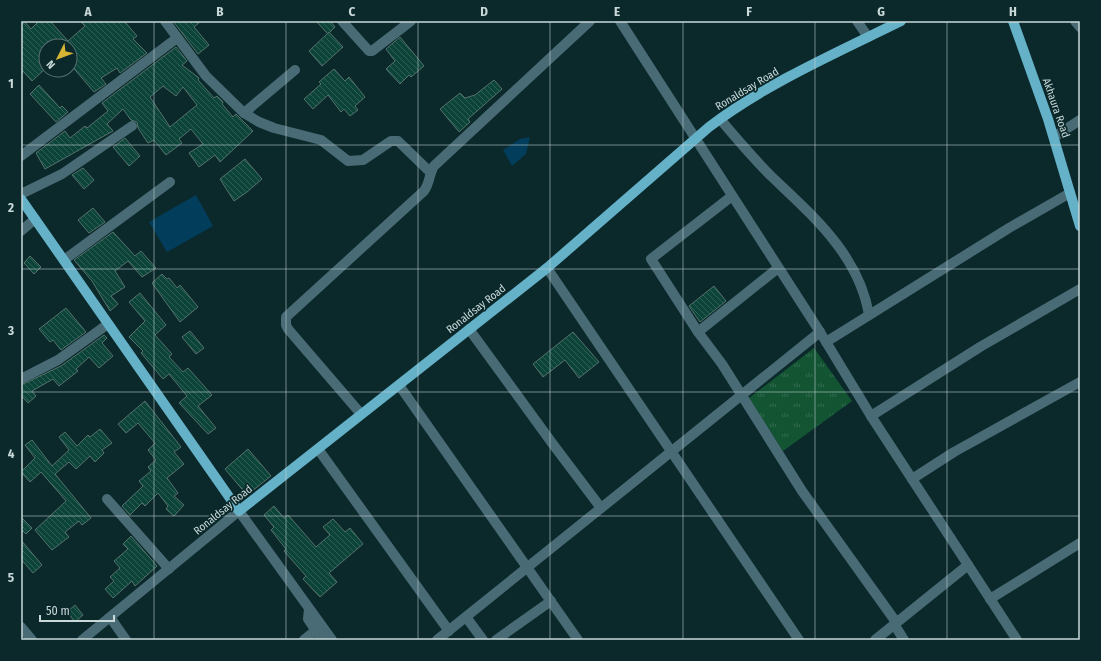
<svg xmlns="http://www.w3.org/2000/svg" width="1101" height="661" font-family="'Fira Sans Condensed',sans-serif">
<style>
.park{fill:url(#park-tufts)}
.water{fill:#023d5c}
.building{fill:url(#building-back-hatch);stroke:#55726b;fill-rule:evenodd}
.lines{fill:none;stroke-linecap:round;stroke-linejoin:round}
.minor{stroke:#486b75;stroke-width:10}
.major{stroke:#65b1c8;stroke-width:10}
.grid{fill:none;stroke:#c9d9da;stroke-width:1;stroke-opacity:0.55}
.labels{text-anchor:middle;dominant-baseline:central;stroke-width:3.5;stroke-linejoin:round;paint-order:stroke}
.street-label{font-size:11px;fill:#c9d9da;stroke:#0b292b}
.neatline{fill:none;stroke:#c9d9da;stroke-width:1.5}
.grid-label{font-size:13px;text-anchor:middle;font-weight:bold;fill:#c9d9da}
</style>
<defs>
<pattern id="park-tufts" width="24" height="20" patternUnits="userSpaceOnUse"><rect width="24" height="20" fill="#135433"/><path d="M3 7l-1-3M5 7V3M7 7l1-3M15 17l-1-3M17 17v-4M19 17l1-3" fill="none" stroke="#346c50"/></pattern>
<pattern id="building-back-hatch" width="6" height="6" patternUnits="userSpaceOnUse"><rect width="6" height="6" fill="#0c443a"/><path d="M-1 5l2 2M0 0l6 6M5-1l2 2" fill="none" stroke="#2e5e56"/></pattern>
</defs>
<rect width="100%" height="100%" fill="#0b292b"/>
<!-- park -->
<polygon class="park" points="814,348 852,401 783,451 749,398"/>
<!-- water -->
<g class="water">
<polygon points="530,137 526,154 512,166 503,150 520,139"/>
<polygon points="196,195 213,226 167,252 149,222"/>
</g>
<!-- building -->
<g class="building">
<polygon points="21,21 24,21 31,29 39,21 50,21 68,41 85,26 80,21 124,21 137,36 133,39 147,53 120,73 117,68 101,78 106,84 94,92 70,64 70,46 46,46 46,68 32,81 21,69"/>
<polygon points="173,21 201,21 194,27 209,45 198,54"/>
<polygon points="316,21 330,21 335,27 328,34"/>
<polygon points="329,32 343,47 322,66 309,51"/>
<polygon points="400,37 424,66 411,77 409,75 400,84 386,69 395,61 386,49"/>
<path d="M176,47L187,61L182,65L199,78L198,80L214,98L217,96L223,102L222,104L233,117L236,114L253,131L220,162L215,155L199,167L189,153L203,144L191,129L179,139L182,143L166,155L154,140L148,143L138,128L137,122L131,120L123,109L107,124L113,131L45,169L36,153L65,131L70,138L85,126L87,128L108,111L102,103ZM163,86L176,96L183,87L197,105L170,127L150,97Z"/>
<polygon points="334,69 345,81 349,77 365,97 355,106 358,110 350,116 344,109 341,112 328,95 313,109 304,99 321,84 319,82"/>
<polygon points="494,80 502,89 468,119 470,122 459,132 440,109 460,93 465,98 475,95"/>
<polygon points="39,85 60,108 62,106 68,112 56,122 30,94"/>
<polygon points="125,138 140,156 129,166 113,147"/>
<polygon points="245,159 262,179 247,192 234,201 220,179"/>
<polygon points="83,168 94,180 84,189 72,175"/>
<polygon points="93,208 105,222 89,233 78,220"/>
<polygon points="113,232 135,256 141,251 156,268 142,277 128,261 115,271 125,287 111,296 118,304 110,311 92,281 74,260"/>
<polygon points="30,256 41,267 34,274 24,263"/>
<polygon points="162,274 167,279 169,278 177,288 180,285 198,307 180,322 152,283"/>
<polygon points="714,286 726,301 700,322 689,306"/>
<polygon points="140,293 166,325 155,335 172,354 169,357 183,372 188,368 212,395 198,406 216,428 208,434 179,403 187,396 169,374 163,379 141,353 143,351 129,337 145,321 129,302"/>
<polygon points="66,308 86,332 61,350 53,340 50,342 39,329"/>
<polygon points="190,331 204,348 196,354 182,337"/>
<polygon points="573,332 599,362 579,378 565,360 543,377 533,364"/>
<polygon points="104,335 107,338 102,343 113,356 99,368 89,357 76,369 78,371 59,386 53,379 32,391 36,396 28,403 21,395 21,385 61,366"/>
<polygon points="145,401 181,447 174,452 184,464 167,478 178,493 174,496 184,505 174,516 166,509 168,506 158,493 145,506 142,503 130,515 122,506 143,486 139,481 151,471 148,467 156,460 148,450 155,443 138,423 126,433 118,424"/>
<polygon points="100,429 112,443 102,450 104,453 95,462 90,456 76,469 69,462 55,474 91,518 82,525 79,521 65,532 69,537 52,550 35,530 66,501 41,472 30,482 21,472 35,458 25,445 32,440 52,466 69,450 59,437 65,432 77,446 88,435 90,437"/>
<polygon points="248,449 271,476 247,495 225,469"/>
<polygon points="274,506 284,518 288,515 316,547 330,535 323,527 333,519 345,532 350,528 363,544 329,573 337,582 320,597 303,579 306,576 284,551 286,549 271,530 274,527 264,515"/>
<polygon points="21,517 32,528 26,534 21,529"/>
<polygon points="131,536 157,566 135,586 132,581 113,598 105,589 114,581 110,577 120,568 114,561 128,549 123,544"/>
<polygon points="21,540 42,565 33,573 21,559"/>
<polygon points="75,605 83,615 75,622 67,612"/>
</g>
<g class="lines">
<!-- minor -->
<g class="minor">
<polyline points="165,21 206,76 244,113 259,122 274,128 321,140 348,161 363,160 391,141 398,141 430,172"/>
<polyline points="342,21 369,51 372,51 411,21"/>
<polyline points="620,21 820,332 871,416 1017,640"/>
<polyline points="857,21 868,37"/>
<polyline points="1075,21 1080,27"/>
<polyline points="244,113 295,70"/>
<path d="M720,119C736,138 753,158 771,176C813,216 859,255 869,315"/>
<polyline points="1054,137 1080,120"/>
<polyline points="21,156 177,38"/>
<polyline points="21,194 62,174 132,126"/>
<polyline points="732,196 651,259 698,332 722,364 802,491 896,622"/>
<polyline points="21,231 35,219"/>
<polyline points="64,260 170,182"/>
<polyline points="547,268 799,640"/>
<polyline points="469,329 552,443 601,508"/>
<polyline points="698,332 778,268"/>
<polyline points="826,342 1009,228 1070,193"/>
<polyline points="21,379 58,360 108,324"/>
<polyline points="399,385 578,640"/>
<path d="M361,414L288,329L286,325V317L424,191C430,183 429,174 434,166L590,21"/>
<polyline points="871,416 980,347 1080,289"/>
<polyline points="318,449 449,631"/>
<polyline points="912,479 954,452 1080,382"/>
<polyline points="107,499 169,569"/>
<polyline points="990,599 1080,543"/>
<polyline points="309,609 308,619 322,640"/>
<polyline points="110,617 126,640"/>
<polyline points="466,617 483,640"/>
<polyline points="894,624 904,640"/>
<polyline points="21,627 32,640"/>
<polyline points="82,640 239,511 332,640"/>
<polyline points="304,640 320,627"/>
<polyline points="437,640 820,332"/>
<polyline points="496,640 551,601"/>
<polyline points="875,640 968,565"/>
</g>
<!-- major -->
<g class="major">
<polyline points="1013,21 1048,119 1080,226"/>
<path d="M21,199L239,511L547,268L709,127C767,83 836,53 901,21"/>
</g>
</g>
<!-- grid -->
<path class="grid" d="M154,21V640M286,21V640M418,21V640M550,21V640M683,21V640M815,21V640M947,21V640M21,145H1080M21,269H1080M21,392H1080M21,516H1080"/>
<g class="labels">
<!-- street labels -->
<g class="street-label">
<text transform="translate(747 89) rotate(-31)">Ronaldsay Road</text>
<text transform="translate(1056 108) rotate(71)">Akhaura Road</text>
<text transform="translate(476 309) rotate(-38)">Ronaldsay Road</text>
<text transform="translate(223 510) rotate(-39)">Ronaldsay Road</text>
</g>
</g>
<!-- border -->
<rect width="1101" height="661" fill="none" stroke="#0b292b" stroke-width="44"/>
<!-- north arrow -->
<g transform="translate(58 58) rotate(228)"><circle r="19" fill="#0b292b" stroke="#576f71"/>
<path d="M0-3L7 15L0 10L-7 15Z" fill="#d6b534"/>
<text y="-6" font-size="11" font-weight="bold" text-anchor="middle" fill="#c9d9da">N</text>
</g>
<!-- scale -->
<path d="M40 615v6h74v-6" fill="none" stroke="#c9d9da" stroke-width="2"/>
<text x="46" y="615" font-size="12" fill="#c9d9da" stroke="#0b292b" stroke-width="3" paint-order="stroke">50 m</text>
<rect x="22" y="22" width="1057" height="617" class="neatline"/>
<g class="grid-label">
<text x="88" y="16">A</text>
<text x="220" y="16">B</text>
<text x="352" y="16">C</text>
<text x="484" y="16">D</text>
<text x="617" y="16">E</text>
<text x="749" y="16">F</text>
<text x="881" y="16">G</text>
<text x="1013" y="16">H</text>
<text x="11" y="88">1</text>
<text x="11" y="212">2</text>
<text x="11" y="335">3</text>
<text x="11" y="458">4</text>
<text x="11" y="582">5</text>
</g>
</svg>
